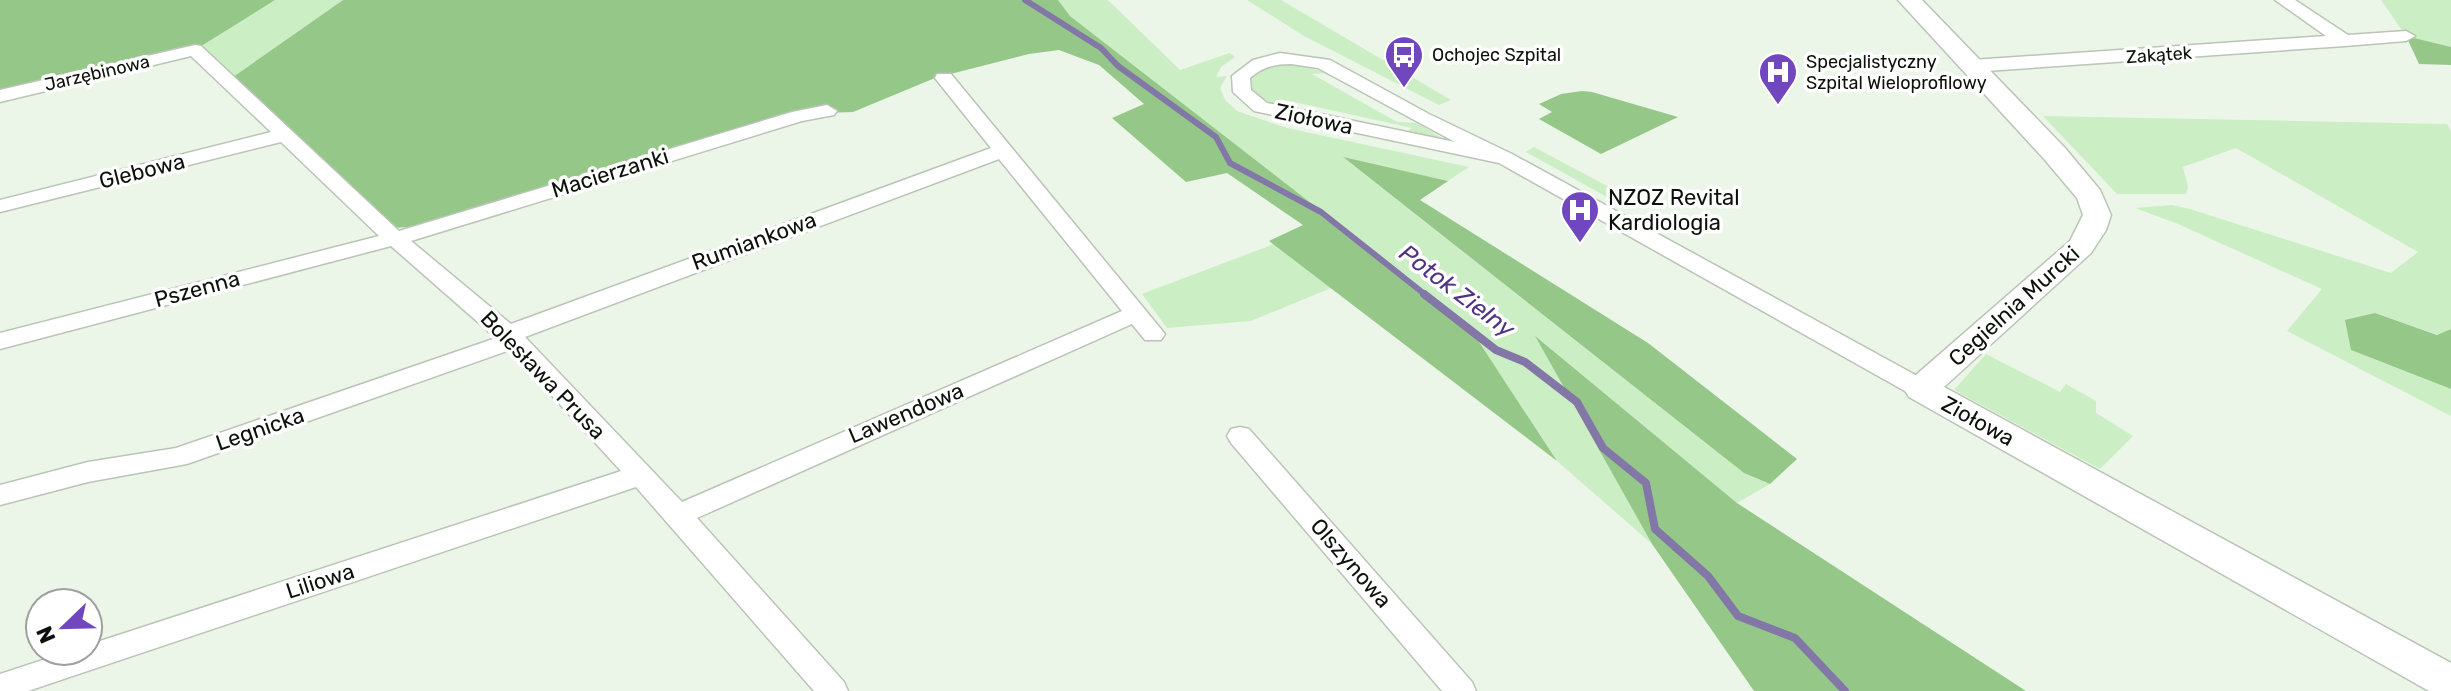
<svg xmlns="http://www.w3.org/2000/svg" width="2451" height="691" font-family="Rubik,sans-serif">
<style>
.green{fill:#cceec4}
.forest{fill:#95c888}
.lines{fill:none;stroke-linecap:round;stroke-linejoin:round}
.stream-far1{stroke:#8377a7;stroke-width:6}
.stream{stroke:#8377a7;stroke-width:8}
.street-casing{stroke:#bac4b7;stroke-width:3}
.secondary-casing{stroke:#bac4b7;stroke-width:3}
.street{fill:#fff;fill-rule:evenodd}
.secondary{fill:#fff;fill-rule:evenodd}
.labels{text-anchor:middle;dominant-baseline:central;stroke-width:7;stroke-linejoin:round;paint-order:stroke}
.far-poi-label{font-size:18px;fill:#0d110c;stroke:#fff;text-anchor:start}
.far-street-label{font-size:18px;fill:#0d110c;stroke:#fff}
.street-label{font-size:22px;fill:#0d110c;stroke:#fff}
.poi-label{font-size:22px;fill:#0d110c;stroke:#fff;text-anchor:start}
.water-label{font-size:24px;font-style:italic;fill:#4f3386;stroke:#fff}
</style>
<rect width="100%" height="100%" fill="#ebf6e8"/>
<!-- green -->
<g class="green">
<polygon points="275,0 343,0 233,77 202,46"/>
<polygon points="1058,0 1108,0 1180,70 1230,53 1235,57 1221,67 1216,77 1227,76 1220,88 1225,100 1237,111 1287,128 1469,167 1448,181 1344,158 1744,473 1770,484 1737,503 1536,338 1652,544 1557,461 1468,325 1070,16"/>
<polygon points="1247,0 1281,0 1451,100 1439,105 1304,36"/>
<polygon points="2381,0 2451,0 2451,47 2406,36"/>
<polygon points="1290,63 1328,73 1312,74 1397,122 1417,123 1442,138 1405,133 1412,128 1285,100 1271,104 1250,89 1252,75 1269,66"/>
<polygon points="2043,116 2447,124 2451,131 2451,329 2438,335 2375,313 2351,350 2451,389 2451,416 2287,331 2322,289 2178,224 2135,208 2172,205 2190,209 2391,273 2418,252 2236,148 2183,167 2188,187 2186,194 2117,194"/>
<polygon points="1534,147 1622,194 1607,197 1526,152"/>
<polygon points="1274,244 1331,288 1251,321 1167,328 1142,294"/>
<polygon points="1986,354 2060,392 2066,384 2096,401 2096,413 2133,436 2100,469 1954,390"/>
</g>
<!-- forest -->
<g class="forest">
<polygon points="0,0 275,0 195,50 0,95"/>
<polygon points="343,0 1058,0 1070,16 1468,325 1557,461 1269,241 1303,225 1227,173 1186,182 1112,118 1144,104 1099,65 1059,50 1029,54 935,78 853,112 826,113 431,225 395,228 233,77"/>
<polygon points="2406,36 2451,47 2451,65 2419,64"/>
<polygon points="1582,91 1592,92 1678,117 1601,154 1539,119 1552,112 1539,104 1561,94"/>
<polygon points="1343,157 1448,181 1420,200 1648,343 1797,459 1770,484 1744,473"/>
<polygon points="2375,313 2437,335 2451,329 2451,389 2351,350 2345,320"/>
<polygon points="1535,336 1737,503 2026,691 1754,691 1652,544"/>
</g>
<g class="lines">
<!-- stream-far1 -->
<polyline class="stream-far1" points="1025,0 1101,48 1118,66 1216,137 1230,163 1321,212 1427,296"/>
<!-- stream -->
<polyline class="stream" points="1424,294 1496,350 1525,362 1577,402 1603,448 1646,483 1655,529 1708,576 1738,616 1795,638 1845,691"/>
<!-- street casing -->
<g class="street-casing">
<g id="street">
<polygon points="2275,0 2295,0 2348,35 2406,31 2415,36 2406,41 2345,46 1972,72 1963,66 1972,60 2326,36"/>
<path d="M195,45L201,46L399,231L792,112L827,105L837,111L834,115L802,121L411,241L511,324L991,148L935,78L937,74H951L1165,334L1161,340H1145L1132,324L697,518L844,682L848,691H814L636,487L28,691H0V674L70,651H88V645L621,471L510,350L187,464L88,482L0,505V485L88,462L176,448L496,338L391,246L0,349V333L379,236L281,142L0,212V200L271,132L191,56L0,102V90ZM999,159L1122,311L682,502L525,337Z"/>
<path d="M1280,53L1330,60L1429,114L1512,154L1930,383L1933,389L1930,395L1921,398L1912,395L1499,163L1254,111L1233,92L1232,76L1253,60ZM1291,64L1318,68L1455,142L1267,103L1251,90L1250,78C1263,67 1275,64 1291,64Z"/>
<polygon points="1240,427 1249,429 1472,682 1476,691 1442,691 1231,443 1227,436 1231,429"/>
</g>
</g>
<!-- secondary casing -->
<g class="secondary-casing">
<polygon id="secondary" points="1898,0 1922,0 2065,148 2100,190 2111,215 2106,230 2091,253 1944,387 2451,663 2451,691 2429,691 1909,397 1904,389 1909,381 2070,241 2083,215 2077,198 2045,160"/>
</g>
<!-- street -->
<use href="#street" class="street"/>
<!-- secondary -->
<use href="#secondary" class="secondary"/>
</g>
<!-- icons -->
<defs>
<g id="bus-pin" transform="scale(2)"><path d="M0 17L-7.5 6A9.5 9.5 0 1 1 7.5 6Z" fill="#7147bf" stroke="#fff"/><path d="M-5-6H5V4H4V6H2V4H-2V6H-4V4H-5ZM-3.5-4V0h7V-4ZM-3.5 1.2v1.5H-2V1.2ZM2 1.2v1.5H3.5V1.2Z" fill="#fff"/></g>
<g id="hospital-pin" transform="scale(2)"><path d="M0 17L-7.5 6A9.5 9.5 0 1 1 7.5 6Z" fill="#7147bf" stroke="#fff"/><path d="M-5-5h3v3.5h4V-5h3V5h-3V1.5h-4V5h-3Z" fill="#fff"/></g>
</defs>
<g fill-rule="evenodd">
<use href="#bus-pin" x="1404" y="55"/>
<use href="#hospital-pin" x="1778" y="72"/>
<use href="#hospital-pin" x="1580" y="210"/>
</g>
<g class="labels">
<!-- far-poi labels -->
<g class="far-poi-label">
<text x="1432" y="55">Ochojec Szpital</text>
<text x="1806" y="62">Specjalistyczny<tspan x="1806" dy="21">Szpital Wieloprofilowy</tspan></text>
</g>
<!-- far-street labels -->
<g class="far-street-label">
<text transform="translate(2159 55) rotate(-4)">Zakątek</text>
<text transform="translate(97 73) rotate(-13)">Jarzębinowa</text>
</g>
<!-- street labels -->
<g class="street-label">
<text transform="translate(1314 119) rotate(12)">Ziołowa</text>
<text transform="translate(142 171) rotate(-14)">Glebowa</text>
<text transform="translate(610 173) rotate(-17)">Macierzanki</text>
<text transform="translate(754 241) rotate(-20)">Rumiankowa</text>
<text transform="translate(197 289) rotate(-15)">Pszenna</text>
<text transform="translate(2014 306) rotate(-42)">Cegielnia Murcki</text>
<text transform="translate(543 375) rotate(46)">Bolesława Prusa</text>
<text transform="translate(906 413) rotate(-23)">Lawendowa</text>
<text transform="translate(1978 421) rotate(29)">Ziołowa</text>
<text transform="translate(260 429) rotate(-19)">Legnicka</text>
<text transform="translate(1351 563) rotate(49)">Olszynowa</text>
<text transform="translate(320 581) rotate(-18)">Liliowa</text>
</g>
<!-- poi labels -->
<g class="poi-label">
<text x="1608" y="197">NZOZ Revital<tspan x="1608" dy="25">Kardiologia</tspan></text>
</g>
<!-- water labels -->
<g class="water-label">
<text transform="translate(1457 291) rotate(37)">Potok Zielny</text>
</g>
</g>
<!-- north arrow -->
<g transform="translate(64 627) rotate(247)"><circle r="38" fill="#ffffff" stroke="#9ea09e" stroke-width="2"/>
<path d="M0-6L14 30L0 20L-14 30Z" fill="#7147bf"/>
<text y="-12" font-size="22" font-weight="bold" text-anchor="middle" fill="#0d110c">N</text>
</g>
</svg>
